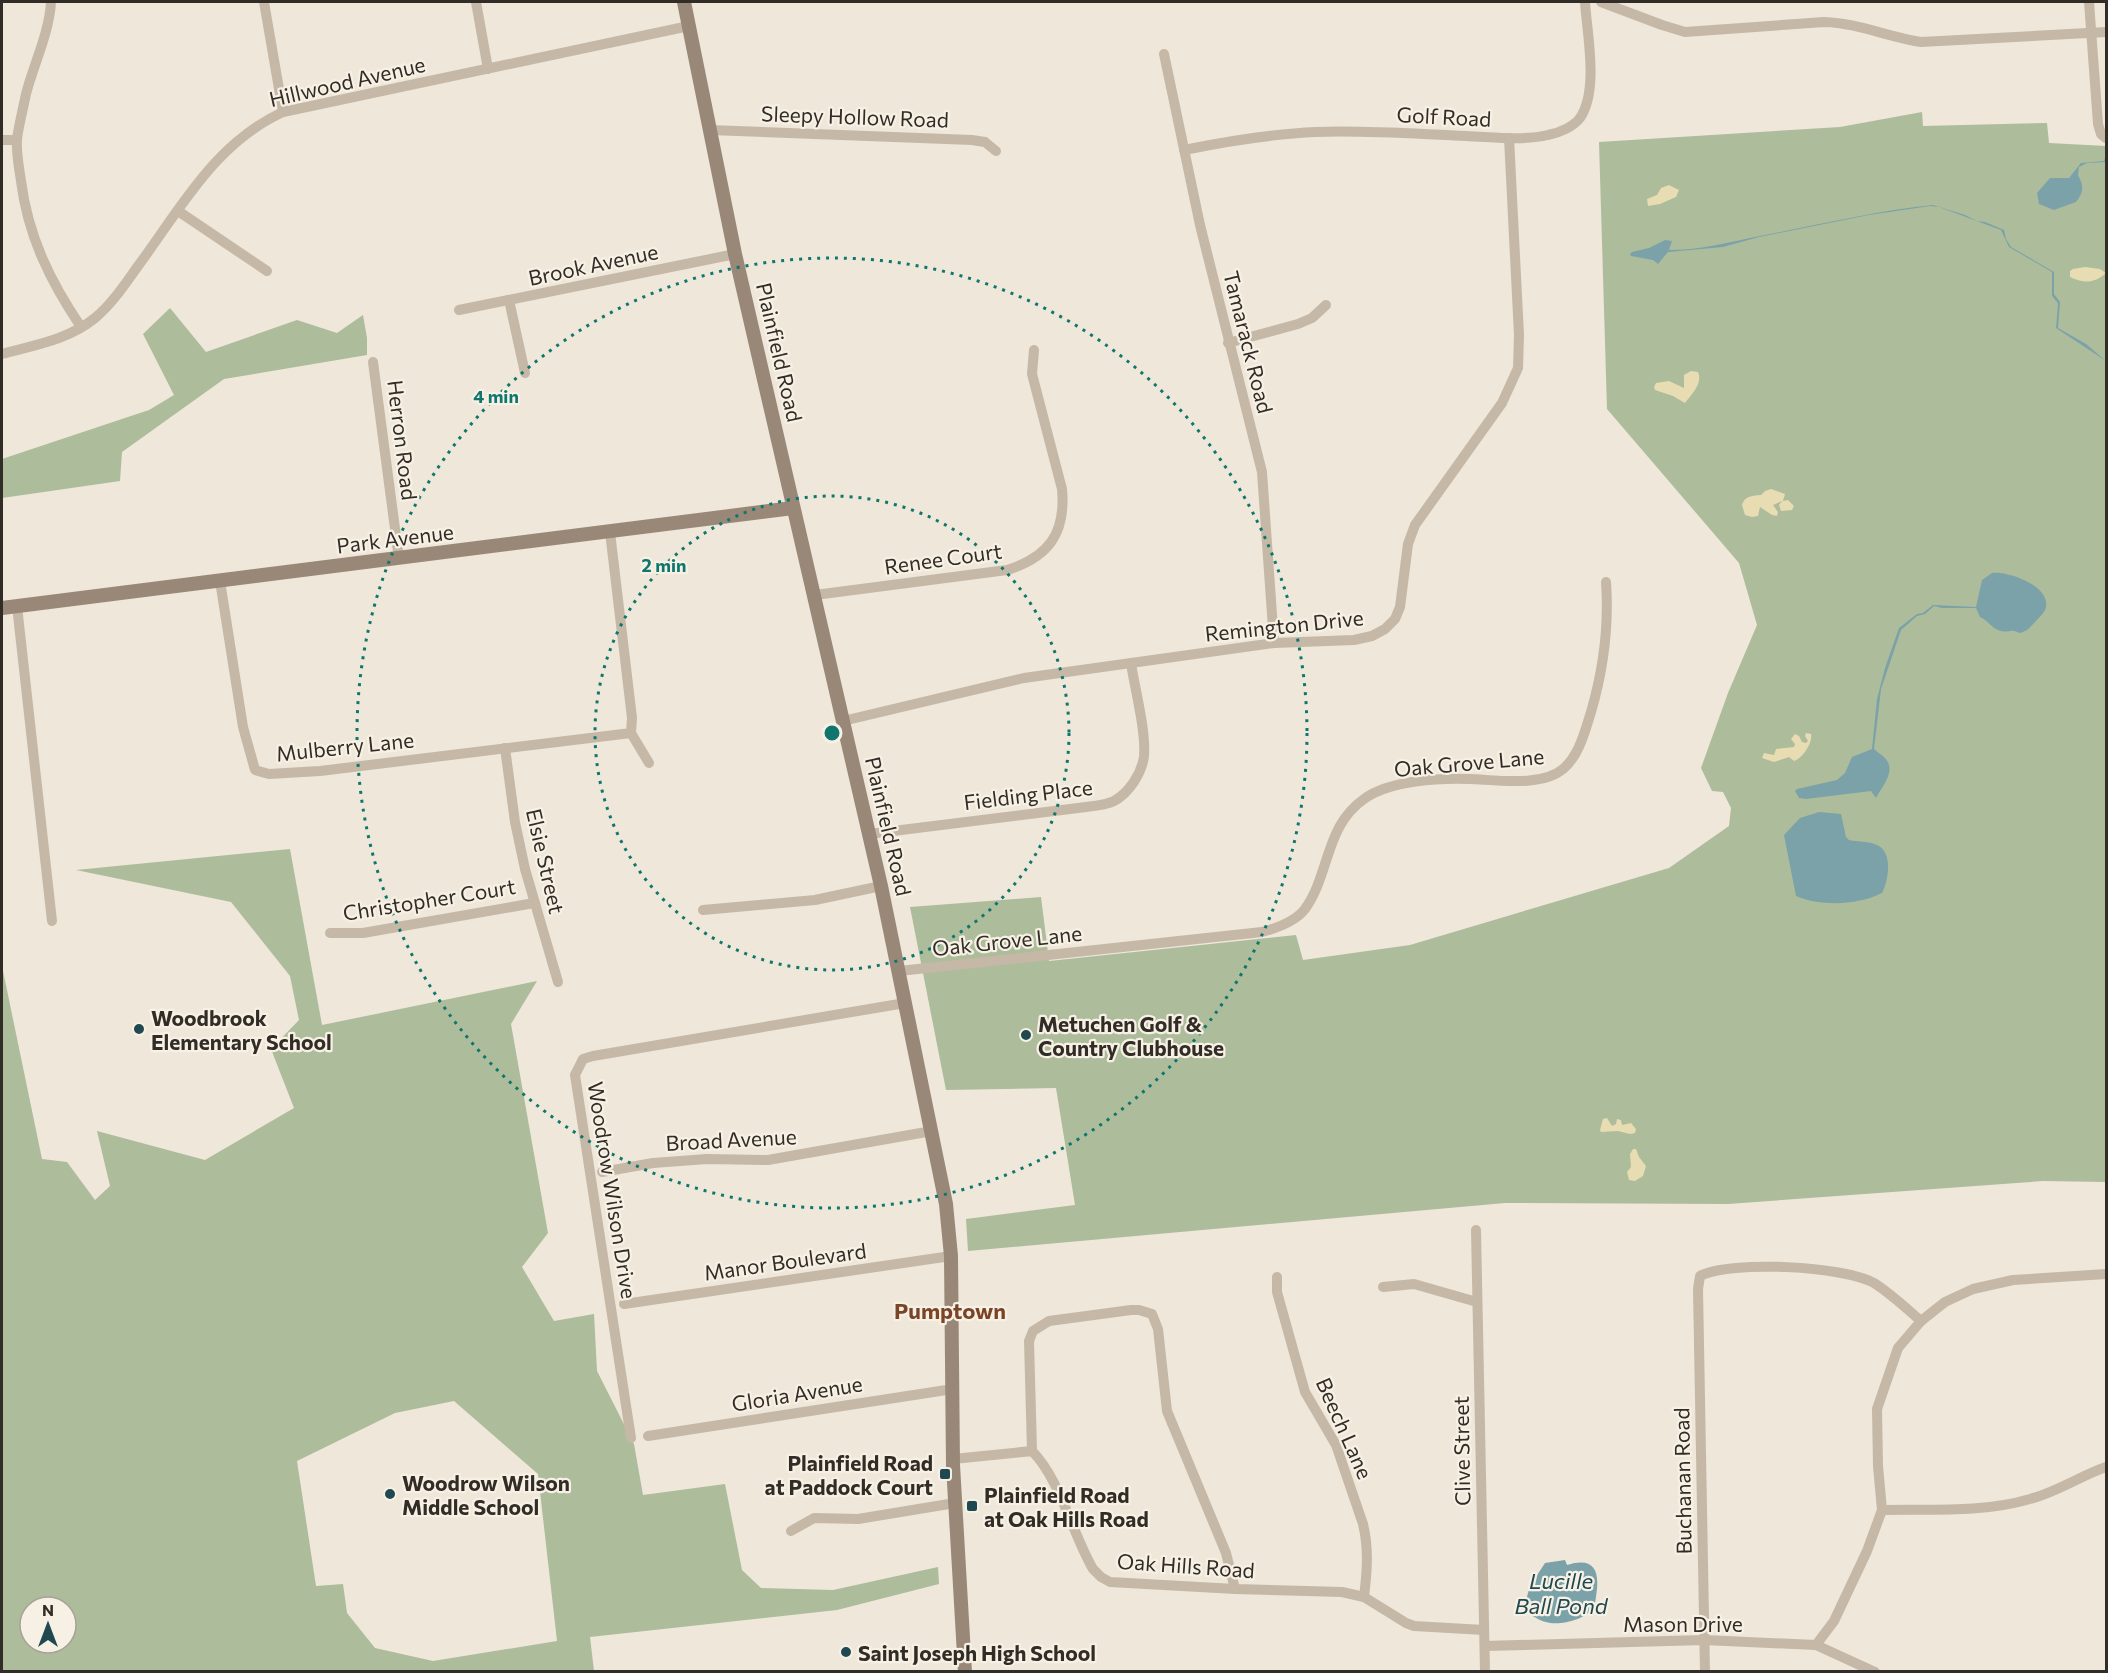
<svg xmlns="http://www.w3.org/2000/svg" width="2108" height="1673" font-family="Commissioner,sans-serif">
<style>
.green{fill:#adbc9b;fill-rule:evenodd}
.sand{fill:#e8dcb2}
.water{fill:#7ba2a9}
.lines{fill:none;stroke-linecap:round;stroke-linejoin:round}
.street{stroke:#c6b8a6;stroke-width:10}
.secondary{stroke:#998878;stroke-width:14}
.ring{fill:none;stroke:#0f766e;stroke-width:3;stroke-dasharray:3 6}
.poi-dot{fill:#204850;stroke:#f7f1e5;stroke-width:2}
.labels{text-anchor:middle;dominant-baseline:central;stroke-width:4.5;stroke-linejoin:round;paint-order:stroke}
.street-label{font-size:21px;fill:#322c27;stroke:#f7f1e5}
.poi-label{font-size:21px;font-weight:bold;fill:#322c27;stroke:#f7f1e5;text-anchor:start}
.neighbourhood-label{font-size:22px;font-weight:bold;fill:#7a4427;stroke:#f7f1e5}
.water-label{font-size:22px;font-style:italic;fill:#204850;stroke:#f7f1e5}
.centre{fill:#0f766e;stroke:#f7f1e5;stroke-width:3}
.ring-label{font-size:18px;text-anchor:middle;font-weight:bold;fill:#0f766e;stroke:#f7f1e5;stroke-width:4.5;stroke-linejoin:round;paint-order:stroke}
</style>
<rect width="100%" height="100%" fill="#efe7d9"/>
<!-- green -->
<g class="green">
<polygon points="1922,112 1923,126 2047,123 2049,143 2106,146 2106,1182 2043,1181 1728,1204 1505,1203 968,1251 966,1219 1075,1205 1056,1088 946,1090 910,907 1041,897 1049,961 1296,935 1303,960 1410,945 1669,868 1729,826 1731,808 1723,792 1712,791 1701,768 1728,693 1757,625 1739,563 1607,409 1599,142 1840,127"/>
<polygon points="170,308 206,352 297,320 337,333 363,315 367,338 367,355 224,379 122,452 120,481 2,498 2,459 149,410 174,395 143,334"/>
<path d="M290,849L322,1025L537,981L511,1024L548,1233L522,1267L554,1321L594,1314L597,1371L634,1444L643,1495L725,1484L742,1570L761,1588L833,1590L938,1567L939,1584L837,1610L590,1637L594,1671H2V966L42,1159L67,1162L95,1200L110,1186L97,1131L205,1160L294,1108L271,1049L299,1020L290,976L231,902L76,870ZM454,1401L538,1474L557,1641L433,1661L375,1648L347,1613L343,1584L316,1586L297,1461L395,1413ZM30,1607H66V1643H30Z"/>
</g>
<!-- sand -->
<g class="sand">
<polygon points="1669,185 1679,190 1676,197 1660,204 1648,206 1647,199 1657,195 1661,188"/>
<path d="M2085,267L2100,269L2106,273C2095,283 2084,284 2070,277V271L2073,269Z"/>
<path d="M1691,371L1698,372C1703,383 1692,394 1685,403L1673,396L1655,390L1654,387L1656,383L1669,381L1684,388V375Z"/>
<path d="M1771,489L1785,494L1783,501L1788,500L1794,506L1792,510L1781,511L1779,505L1782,501L1773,505L1778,512L1777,516L1772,515L1760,507L1758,516L1752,517L1745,515L1742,505C1745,495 1753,496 1761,495L1765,491Z"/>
<path d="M1806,733L1811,734C1813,743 1802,759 1794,761L1789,757L1774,762L1762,758L1764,753L1774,755L1776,749L1794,747L1795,744L1791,739L1795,734L1799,736L1802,742L1806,743L1808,741L1805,736Z"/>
<polygon points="1607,1118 1612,1126 1616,1124 1617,1119 1621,1120 1622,1125 1631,1123 1636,1129 1635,1133 1630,1134 1618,1131 1601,1132 1600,1130 1603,1119"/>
<polygon points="1633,1149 1636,1149 1639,1157 1646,1166 1643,1176 1635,1181 1629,1180 1627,1172 1631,1167 1630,1154"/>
</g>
<!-- water -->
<g class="water">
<path d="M2106,155V162L2087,163L2079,167L2078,175C2084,186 2084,192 2076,202L2054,210L2039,204L2037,193L2050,178H2069L2081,163L2104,161Z"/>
<path d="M1933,205L1965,215L1977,221L1985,222L2004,230L2006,239L2011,247L2054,272V294L2060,302L2058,328L2086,344L2106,361L2056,328L2058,303L2052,296V272L2009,247L2001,230L1939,207L1930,206L1869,215L1759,237L1723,247L1668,252L1658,264L1653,260L1631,256L1630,254L1632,252L1649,248L1665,240L1672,241L1669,250C1701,250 1730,242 1760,236C1818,225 1875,211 1933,205Z"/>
<path d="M1992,573C2007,571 2050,585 2046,607C2045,613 2039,617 2035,622C2030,627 2028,631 2020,633C2009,628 2010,633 2001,631C1992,629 1988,620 1980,617L1976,608H1942L1934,606L1925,614L1917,616L1901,630L1881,689L1874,749C1877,752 1882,755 1885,758C1897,771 1882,786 1876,798L1871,791L1806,799L1799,798L1795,791L1797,789L1837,780L1845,773L1852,757L1872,749L1877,699L1885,668L1899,628L1917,614L1923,613L1933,605L1976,607L1982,580Z"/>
<path d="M1819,812L1841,814L1846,837L1849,840C1858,842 1869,841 1877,845C1893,852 1889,880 1882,893C1858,905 1822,907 1796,896L1784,835L1800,818Z"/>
<path d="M1565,1560L1567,1565C1590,1558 1599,1566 1597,1589C1596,1595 1596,1603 1593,1608C1585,1620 1559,1626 1546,1622C1540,1621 1535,1617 1529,1614C1521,1594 1535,1579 1545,1563Z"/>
</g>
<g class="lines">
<!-- street -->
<g class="street">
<path d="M51,2C49,34 34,63 26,94C23,109 19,124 17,139C16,153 19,167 21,181C28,236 50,281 81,327"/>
<polyline points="264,2 283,112"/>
<polyline points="476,2 488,69"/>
<path d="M1601,2L1662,25L1685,32L1824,22C1858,23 1888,37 1921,42L2106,32"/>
<polyline points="2089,2 2098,124 2101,134 2106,138"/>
<polyline points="1164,54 1200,225 1262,472 1274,643"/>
<polyline points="710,130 972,140 985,142 996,151"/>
<polyline points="2,140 17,140"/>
<path d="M1184,150C1228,141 1271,134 1316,132C1366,130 1416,134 1466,136C1493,137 1522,141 1548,135C1559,133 1573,127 1580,118C1599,90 1587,34 1585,2"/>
<polyline points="178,211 267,271"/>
<polyline points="509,300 525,373"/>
<polyline points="459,310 735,254"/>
<polyline points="1228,343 1298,324 1312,318 1326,305"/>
<path d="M2,354C34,345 68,340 95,318C112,304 125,284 138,266C181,208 215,143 283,112L689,26"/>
<polyline points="373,362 399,559"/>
<polyline points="220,581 243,727 255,770 269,774 320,771 631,733 632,718 610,532"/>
<path d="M815,595L1007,570C1049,557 1066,533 1062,489L1032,374L1034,350"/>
<polyline points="17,606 52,921"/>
<polyline points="843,721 1024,678 1274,643 1354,640 1372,636 1385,629 1395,619 1400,607 1408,544 1415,525 1502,403 1518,368 1519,335 1509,138"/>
<polyline points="631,733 649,763"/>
<polyline points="505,748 515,822 525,869 558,982"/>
<path d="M869,834L1086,807C1095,806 1106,805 1114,801C1129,793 1142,773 1144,756C1146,730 1135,690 1131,663"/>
<polyline points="703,910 815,900 881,886"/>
<polyline points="330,933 363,933 534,903"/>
<path d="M899,971L1262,932C1277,928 1295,922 1305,909C1330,874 1325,826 1364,799C1390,780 1440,778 1470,779C1497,780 1542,787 1563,769C1579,756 1585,731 1591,712C1603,671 1609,625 1606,582"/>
<polyline points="602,1172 653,1163 707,1159 768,1160 932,1131"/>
<polyline points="1476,1230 1485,1672"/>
<path d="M1277,1277V1292L1305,1392L1336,1445L1363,1524C1369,1549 1367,1572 1364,1597"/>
<polyline points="1383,1287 1414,1284 1477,1302"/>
<polyline points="624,1304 951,1256"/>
<polyline points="648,1436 953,1389"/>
<polyline points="631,1438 575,1075 583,1059 593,1056 905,1003"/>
<polyline points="1032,1451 1029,1341 1033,1331 1049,1321 1131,1310 1139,1310 1152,1314 1158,1329 1167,1411 1226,1553 1235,1589"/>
<path d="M953,1459L1032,1451C1060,1479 1072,1533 1093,1569L1101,1577L1110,1582L1235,1589L1342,1592L1364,1597L1406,1623L1414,1626L1484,1630"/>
<path d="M1882,1510C1931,1509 1983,1513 2030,1499C2057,1492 2080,1476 2106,1467"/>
<polyline points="791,1531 814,1518 858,1519 955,1503"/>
<polyline points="1816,1645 1834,1621 1867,1551 1882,1510 1878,1466 1877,1409 1898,1348 1921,1321 1945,1302 1973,1289 2013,1280 2106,1274"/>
<polyline points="1485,1646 1704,1640 1816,1645 1875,1672"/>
<path d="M1705,1672L1698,1289L1700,1276C1730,1260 1844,1266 1874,1283C1890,1293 1906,1308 1921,1321"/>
</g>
<!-- secondary -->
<g class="secondary">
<polyline points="684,2 735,254 881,886 946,1204 951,1256 953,1465 965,1672"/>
<polyline points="2,608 793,508"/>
</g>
</g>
<!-- distance rings -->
<g class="ring">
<circle cx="832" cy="733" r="237"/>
<circle cx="832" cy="733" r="475"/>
</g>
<!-- markers -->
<g class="poi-dot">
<circle cx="139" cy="1029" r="6"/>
<circle cx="1026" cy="1035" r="6"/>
<rect x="939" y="1468" width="12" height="12" rx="3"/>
<circle cx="390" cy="1494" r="6"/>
<rect x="966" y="1500" width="12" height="12" rx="3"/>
<circle cx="846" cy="1652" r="6"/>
</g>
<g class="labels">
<!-- street labels -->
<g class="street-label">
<text transform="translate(347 81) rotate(-13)">Hillwood Avenue</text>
<text transform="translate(855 116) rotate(2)">Sleepy Hollow Road</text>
<text transform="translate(1444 116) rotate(3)">Golf Road</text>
<text transform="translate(593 264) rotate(-12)">Brook Avenue</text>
<text transform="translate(1249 342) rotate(76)">Tamarack Road</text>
<text transform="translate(780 352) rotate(77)">Plainfield Road</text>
<text transform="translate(403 440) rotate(83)">Herron Road</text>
<text transform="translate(395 538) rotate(-7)">Park Avenue</text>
<text transform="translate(943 558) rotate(-8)">Renee Court</text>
<text transform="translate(1284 625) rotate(-6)">Remington Drive</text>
<text transform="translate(345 746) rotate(-6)">Mulberry Lane</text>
<text transform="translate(1469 762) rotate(-5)">Oak Grove Lane</text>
<text transform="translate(1028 794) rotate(-7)">Fielding Place</text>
<text transform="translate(889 826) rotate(77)">Plainfield Road</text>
<text transform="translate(546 861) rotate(77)">Elsie Street</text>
<text transform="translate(429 899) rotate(-9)">Christopher Court</text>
<text transform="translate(1007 940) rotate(-6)">Oak Grove Lane</text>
<text transform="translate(731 1139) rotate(-3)">Broad Avenue</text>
<text transform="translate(613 1190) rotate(81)">Woodrow Wilson Drive</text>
<text transform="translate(785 1261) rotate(-8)">Manor Boulevard</text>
<text transform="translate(797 1393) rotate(-9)">Gloria Avenue</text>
<text transform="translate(1345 1428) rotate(66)">Beech Lane</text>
<text transform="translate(1461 1451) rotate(-91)">Clive Street</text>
<text transform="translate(1682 1481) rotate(-91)">Buchanan Road</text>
<text transform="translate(1186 1565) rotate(4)">Oak Hills Road</text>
<text x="1683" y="1623">Mason Drive</text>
</g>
<!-- poi labels -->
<g class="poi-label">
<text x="151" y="1017">Woodbrook<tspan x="151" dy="24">Elementary School</tspan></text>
<text x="1038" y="1023">Metuchen Golf &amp;<tspan x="1038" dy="24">Country Clubhouse</tspan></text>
<text x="933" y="1462" text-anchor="end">Plainfield Road<tspan x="933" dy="24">at Paddock Court</tspan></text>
<text x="402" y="1482">Woodrow Wilson<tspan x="402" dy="24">Middle School</tspan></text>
<text x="984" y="1494">Plainfield Road<tspan x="984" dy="24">at Oak Hills Road</tspan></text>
<text x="858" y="1652">Saint Joseph High School</text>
</g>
<!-- neighbourhood labels -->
<g class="neighbourhood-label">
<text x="950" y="1310">Pumptown</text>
</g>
<!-- water labels -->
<g class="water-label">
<text x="1561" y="1580">Lucille<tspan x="1561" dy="25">Ball Pond</tspan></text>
</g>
</g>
<circle cx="832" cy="733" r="9" class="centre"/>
<g class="ring-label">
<text x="496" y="403">4 min</text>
<text x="664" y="572">2 min</text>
</g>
<!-- border -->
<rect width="2108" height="1673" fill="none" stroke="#322c27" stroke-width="6"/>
<!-- north arrow -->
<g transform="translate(48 1625)"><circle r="28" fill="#f7f1e5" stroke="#a8a299" stroke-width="1.5"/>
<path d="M0-4.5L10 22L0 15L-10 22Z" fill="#204850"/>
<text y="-9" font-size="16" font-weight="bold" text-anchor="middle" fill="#322c27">N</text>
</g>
</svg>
